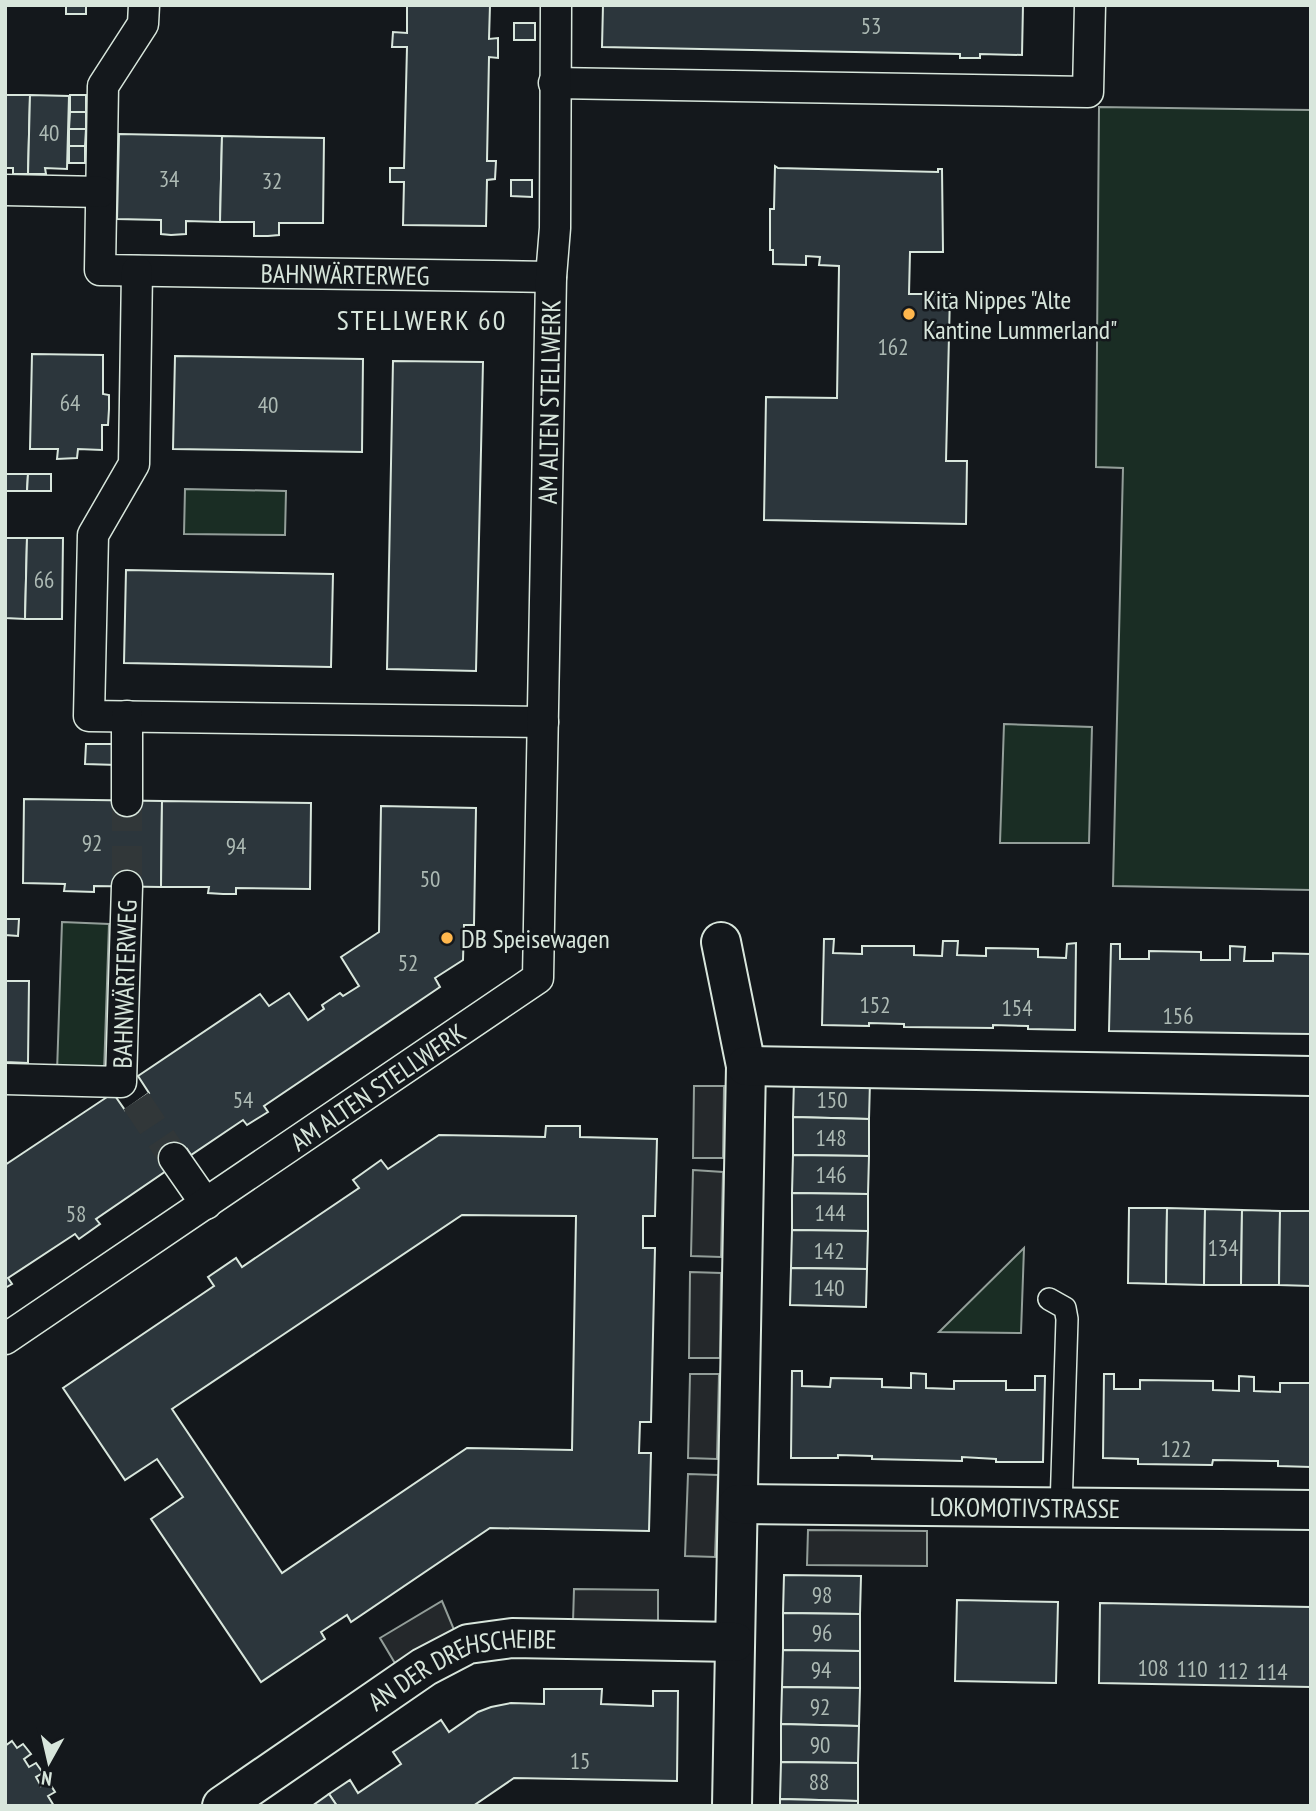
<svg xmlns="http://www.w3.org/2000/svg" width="1316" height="1811" font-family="'PT Sans Narrow',sans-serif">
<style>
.green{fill:#1a2d24;stroke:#939e99;stroke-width:2}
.parking{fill:#24282b;stroke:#939e99;stroke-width:2}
.building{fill:#2c363c;stroke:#d8e6dc;stroke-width:2;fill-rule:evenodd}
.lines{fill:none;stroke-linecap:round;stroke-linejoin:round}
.pedestrian-tunnel{stroke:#313739;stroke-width:30;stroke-dasharray:30 15;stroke-linecap:butt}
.service-casing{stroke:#d8e6dc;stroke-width:24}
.pedestrian-casing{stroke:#d8e6dc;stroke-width:33}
.minor-casing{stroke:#d8e6dc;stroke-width:42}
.service{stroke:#14181c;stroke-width:21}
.pedestrian{stroke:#14181c;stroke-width:30}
.minor{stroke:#14181c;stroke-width:38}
.poi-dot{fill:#ffb74d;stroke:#14181c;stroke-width:2.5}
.labels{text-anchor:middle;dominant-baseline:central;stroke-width:5;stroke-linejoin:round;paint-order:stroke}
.number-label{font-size:23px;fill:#adbab4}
.street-label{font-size:26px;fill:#d8e6dc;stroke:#14181c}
.poi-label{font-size:26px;fill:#d8e6dc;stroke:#14181c;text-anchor:start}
.neighbourhood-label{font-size:28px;letter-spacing:2px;fill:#d8e6dc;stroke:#14181c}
</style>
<rect width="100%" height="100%" fill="#14181c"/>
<!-- green -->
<g class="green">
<polygon points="1099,107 1311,110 1311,890 1113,886 1123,468 1096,467"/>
<polygon points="185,489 286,491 285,535 184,534"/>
<polygon points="1004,724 1092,727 1089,843 1000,843"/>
<polygon points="62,922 109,924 104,1073 57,1072"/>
<polygon points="1024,1248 1021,1333 939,1332"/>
</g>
<!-- parking -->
<g class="parking">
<polygon points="694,1086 724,1086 723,1158 693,1158"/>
<polygon points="693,1170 723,1172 721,1257 691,1256"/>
<polygon points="690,1272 721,1273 720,1358 689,1358"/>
<polygon points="690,1374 719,1374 717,1459 688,1458"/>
<polygon points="688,1474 718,1475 715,1557 685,1556"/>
<polygon points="808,1530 927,1531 927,1566 807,1565"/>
<polygon points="574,1589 658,1590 658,1623 573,1622"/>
<polygon points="442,1601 455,1632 396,1665 380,1638"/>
</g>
<!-- building -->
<g class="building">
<rect x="66" y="5" width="20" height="9"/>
<polygon points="407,5 490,5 489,39 498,38 498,58 489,57 487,161 496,161 495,179 487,180 486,226 403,225 404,182 390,182 390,168 404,168 407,47 392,47 393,32 407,33"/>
<polygon points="603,5 1023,5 1022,55 980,54 980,58 960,58 960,54 602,47"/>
<rect x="514" y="23" width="21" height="17"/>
<polygon points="5,95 30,95 28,174 13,174 13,168 5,168"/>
<polygon points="30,95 69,96 67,169 45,168 46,174 28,174"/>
<rect x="70" y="95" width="16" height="17"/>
<polygon points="70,112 86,112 86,129 69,129"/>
<polygon points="69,129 86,129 85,146 69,146"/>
<polygon points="119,134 222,136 220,222 186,221 186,234 171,235 161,234 161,220 117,219"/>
<polygon points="222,136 324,138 323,223 279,223 279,235 268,236 254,236 254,222 220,222"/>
<rect x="69" y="146" width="16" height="17"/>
<polygon points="775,166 778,168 938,172 938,169 942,169 943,252 910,252 909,294 950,294 946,461 967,461 966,524 764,520 766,397 837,398 839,266 819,265 820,257 806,256 806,265 773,264 773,250 770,250 770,209 774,209"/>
<polygon points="511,180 532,180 532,197 511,196"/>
<polygon points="32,354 103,355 103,394 109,395 109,409 108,425 102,425 102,450 78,449 77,458 57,459 58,449 30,449"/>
<polygon points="175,356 363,359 362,452 173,449"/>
<polygon points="393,361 483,362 476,671 387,669"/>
<polygon points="5,474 28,474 27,491 5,491"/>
<polygon points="28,474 51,474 51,491 27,491"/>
<polygon points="5,538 27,538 25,619 5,618"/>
<polygon points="27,538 63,538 62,619 25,619"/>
<polygon points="126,570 333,574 331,667 124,663"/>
<polygon points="86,744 118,744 117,765 85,764"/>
<polygon points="24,799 162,801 161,887 94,886 94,892 64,891 65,884 23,883"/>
<polygon points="162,801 311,803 310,889 236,888 236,894 223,894 208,893 209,887 161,887"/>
<polygon points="381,806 476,808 474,925 464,925 463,960 435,978 440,987 264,1106 268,1112 247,1125 243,1120 191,1155 187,1149 162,1166 166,1171 96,1219 100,1224 79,1239 75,1234 8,1278 12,1284 5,1288 5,1165 113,1093 125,1110 149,1093 138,1076 260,994 269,1006 289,993 308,1020 324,1009 322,1005 340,993 343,996 359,986 341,957 379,932"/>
<polygon points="5,919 19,919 18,936 5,935"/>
<polygon points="824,939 834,939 833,953 862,954 862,946 914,946 914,955 942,956 943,941 958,941 957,955 986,956 986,948 1038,949 1038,957 1066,958 1067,944 1076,943 1075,1030 1028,1029 1028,1026 993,1025 993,1028 904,1027 904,1024 869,1023 869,1026 822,1025"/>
<polygon points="1111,944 1120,944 1120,959 1149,959 1149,951 1201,952 1201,960 1230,960 1230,946 1245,947 1244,961 1273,961 1273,953 1311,954 1311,1034 1109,1031"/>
<polygon points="5,981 29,981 28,1063 5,1062"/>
<polygon points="794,1080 870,1081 869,1119 793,1117"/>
<polygon points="793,1117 869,1119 869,1156 793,1155"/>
<path d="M546,1126H580V1137L657,1139L655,1216H643V1248H655L651,1422H640L639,1453H651L649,1531L490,1528L351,1622L347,1615L321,1632L325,1639L261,1682L151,1519L183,1497L157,1459L125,1480L63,1388L214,1286L208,1277L236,1258L242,1267L359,1188L353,1180L381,1160L388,1169L439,1135L545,1137ZM462,1215L576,1216L572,1450L467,1448L282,1573L172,1409Z"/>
<polygon points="793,1155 869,1156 868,1194 792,1193"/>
<polygon points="792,1193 868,1194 868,1231 792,1230"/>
<polygon points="1129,1208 1167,1208 1166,1284 1128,1283"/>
<polygon points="1167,1208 1205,1209 1204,1285 1166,1284"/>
<polygon points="1205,1209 1242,1210 1241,1285 1204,1285"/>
<polygon points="1242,1210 1280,1211 1279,1285 1241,1285"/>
<polygon points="1280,1211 1311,1211 1311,1286 1279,1285"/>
<polygon points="792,1230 868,1231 867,1269 791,1268"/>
<polygon points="791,1268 867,1269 866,1307 790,1305"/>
<polygon points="792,1371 802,1371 802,1386 830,1387 831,1378 882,1379 882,1387 911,1388 911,1373 926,1374 926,1388 954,1389 954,1381 1006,1381 1006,1390 1035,1390 1035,1376 1045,1376 1043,1462 996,1462 996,1459 962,1457 962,1461 872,1459 872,1456 838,1455 838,1458 791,1458"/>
<polygon points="1104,1374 1114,1374 1114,1389 1140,1389 1140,1380 1213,1381 1213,1390 1239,1391 1239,1376 1254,1377 1254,1391 1280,1392 1280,1383 1311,1383 1311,1467 1278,1466 1278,1461 1213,1460 1212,1465 1138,1464 1138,1459 1103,1458"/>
<polygon points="784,1575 861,1576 860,1614 783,1613"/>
<polygon points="957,1600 1058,1602 1056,1683 955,1681"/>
<polygon points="1100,1603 1311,1607 1311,1687 1099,1683"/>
<polygon points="783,1613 860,1614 860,1651 783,1650"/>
<polygon points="783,1650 860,1651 860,1688 782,1687"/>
<polygon points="782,1687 860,1688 859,1726 781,1724"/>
<polygon points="544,1689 602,1689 601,1704 653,1706 653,1691 678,1691 677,1781 514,1778 473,1806 337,1806 329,1794 350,1780 358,1793 401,1764 393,1752 441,1720 449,1732 478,1712 491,1707 511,1703 544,1704"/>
<polygon points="781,1724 859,1726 858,1763 781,1762"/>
<polygon points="12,1741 17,1748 23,1744 31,1754 24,1759 29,1767 36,1763 43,1773 36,1777 41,1786 48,1781 55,1792 48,1796 54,1806 5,1806 5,1746"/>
<polygon points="781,1762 858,1763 858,1801 780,1799"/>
<polygon points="329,1794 337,1806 312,1806"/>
<polygon points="780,1799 858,1801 858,1806 780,1806"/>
</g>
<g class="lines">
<!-- pedestrian-tunnel -->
<g class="pedestrian-tunnel">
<polyline points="127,801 127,886"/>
<polyline points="136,1101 174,1158"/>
</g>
<!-- service casing -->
<g class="service-casing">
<polyline id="service" points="1049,1299 1065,1308 1067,1319 1061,1508"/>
</g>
<!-- pedestrian casing -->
<g class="pedestrian-casing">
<g id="pedestrian">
<path id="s1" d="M144,5L143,24L103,86L100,270L551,277"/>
<polyline points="554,83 1088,92 1090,5"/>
<polyline points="5,190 101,192"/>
<polyline points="137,271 134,464 93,535 89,716 543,722"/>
<polyline points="127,801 127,716"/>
<path id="s2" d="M5,1079L121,1082L127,886"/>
<polyline points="174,1158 206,1204"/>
<path id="s3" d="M5,1339L538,978L551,277L555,228L556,5"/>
</g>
</g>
<!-- minor casing -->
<g class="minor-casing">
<g id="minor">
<polyline points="721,942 746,1066 732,1806"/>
<polyline points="746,1066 1311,1076"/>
<path id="s4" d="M738,1504L1311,1510"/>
<path id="s5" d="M222,1806L424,1667L468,1644L512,1638L735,1642"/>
</g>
</g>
<!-- service -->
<use href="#service" class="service"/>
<!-- pedestrian -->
<use href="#pedestrian" class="pedestrian"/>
<!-- minor -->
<use href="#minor" class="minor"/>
</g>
<!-- markers -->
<g class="poi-dot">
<circle cx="909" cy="314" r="7"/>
<circle cx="447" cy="938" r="7"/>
</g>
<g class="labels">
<!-- number labels -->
<g class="number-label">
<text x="871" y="25">53</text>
<text x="49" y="132">40</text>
<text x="169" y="178">34</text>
<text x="272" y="180">32</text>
<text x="893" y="346">162</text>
<text x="70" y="402">64</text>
<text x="268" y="404">40</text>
<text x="44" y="579">66</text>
<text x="92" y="842">92</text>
<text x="236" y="845">94</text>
<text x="430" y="878">50</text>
<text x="408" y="962">52</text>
<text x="875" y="1004">152</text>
<text x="1017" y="1007">154</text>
<text x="1178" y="1015">156</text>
<text x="243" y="1099">54</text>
<text x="832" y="1099">150</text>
<text x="831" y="1137">148</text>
<text x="831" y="1174">146</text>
<text x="830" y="1212">144</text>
<text x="76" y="1213">58</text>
<text x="1223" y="1247">134</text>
<text x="829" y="1250">142</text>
<text x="829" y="1287">140</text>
<text x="1176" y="1448">122</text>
<text x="822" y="1594">98</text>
<text x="822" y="1632">96</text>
<text x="1153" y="1667">108</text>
<text x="1192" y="1668">110</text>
<text x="821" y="1669">94</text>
<text x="1233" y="1670">112</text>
<text x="1272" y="1671">114</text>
<text x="820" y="1706">92</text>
<text x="820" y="1744">90</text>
<text x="580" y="1760">15</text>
<text x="819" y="1781">88</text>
</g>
<!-- street labels -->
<g class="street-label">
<text stroke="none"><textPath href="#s1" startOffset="522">BAHNWÄRTERWEG</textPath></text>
<text stroke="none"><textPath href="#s3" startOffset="1220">AM ALTEN STELLWERK</textPath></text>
<text stroke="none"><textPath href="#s2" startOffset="214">BAHNWÄRTERWEG</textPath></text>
<text stroke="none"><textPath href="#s3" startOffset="450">AM ALTEN STELLWERK</textPath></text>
<text stroke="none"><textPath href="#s4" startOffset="287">LOKOMOTIVSTRASSE</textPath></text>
<text stroke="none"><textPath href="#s5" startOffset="282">AN DER DREHSCHEIBE</textPath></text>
</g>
<!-- poi labels -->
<g class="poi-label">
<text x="923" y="299">Kita Nippes "Alte<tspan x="923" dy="30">Kantine Lummerland"</tspan></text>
<text x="461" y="938">DB Speisewagen</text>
</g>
<!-- neighbourhood labels -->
<g class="neighbourhood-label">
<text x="422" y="319">STELLWERK 60</text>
</g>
</g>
<!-- border -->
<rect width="1316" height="1811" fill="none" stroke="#d8e6dc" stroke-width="14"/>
<!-- north arrow -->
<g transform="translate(49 1762) rotate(188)" stroke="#14181c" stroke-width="5" paint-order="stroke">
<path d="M0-5L12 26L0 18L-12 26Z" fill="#d8e6dc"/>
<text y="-10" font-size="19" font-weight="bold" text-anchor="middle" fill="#d8e6dc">N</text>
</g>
</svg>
